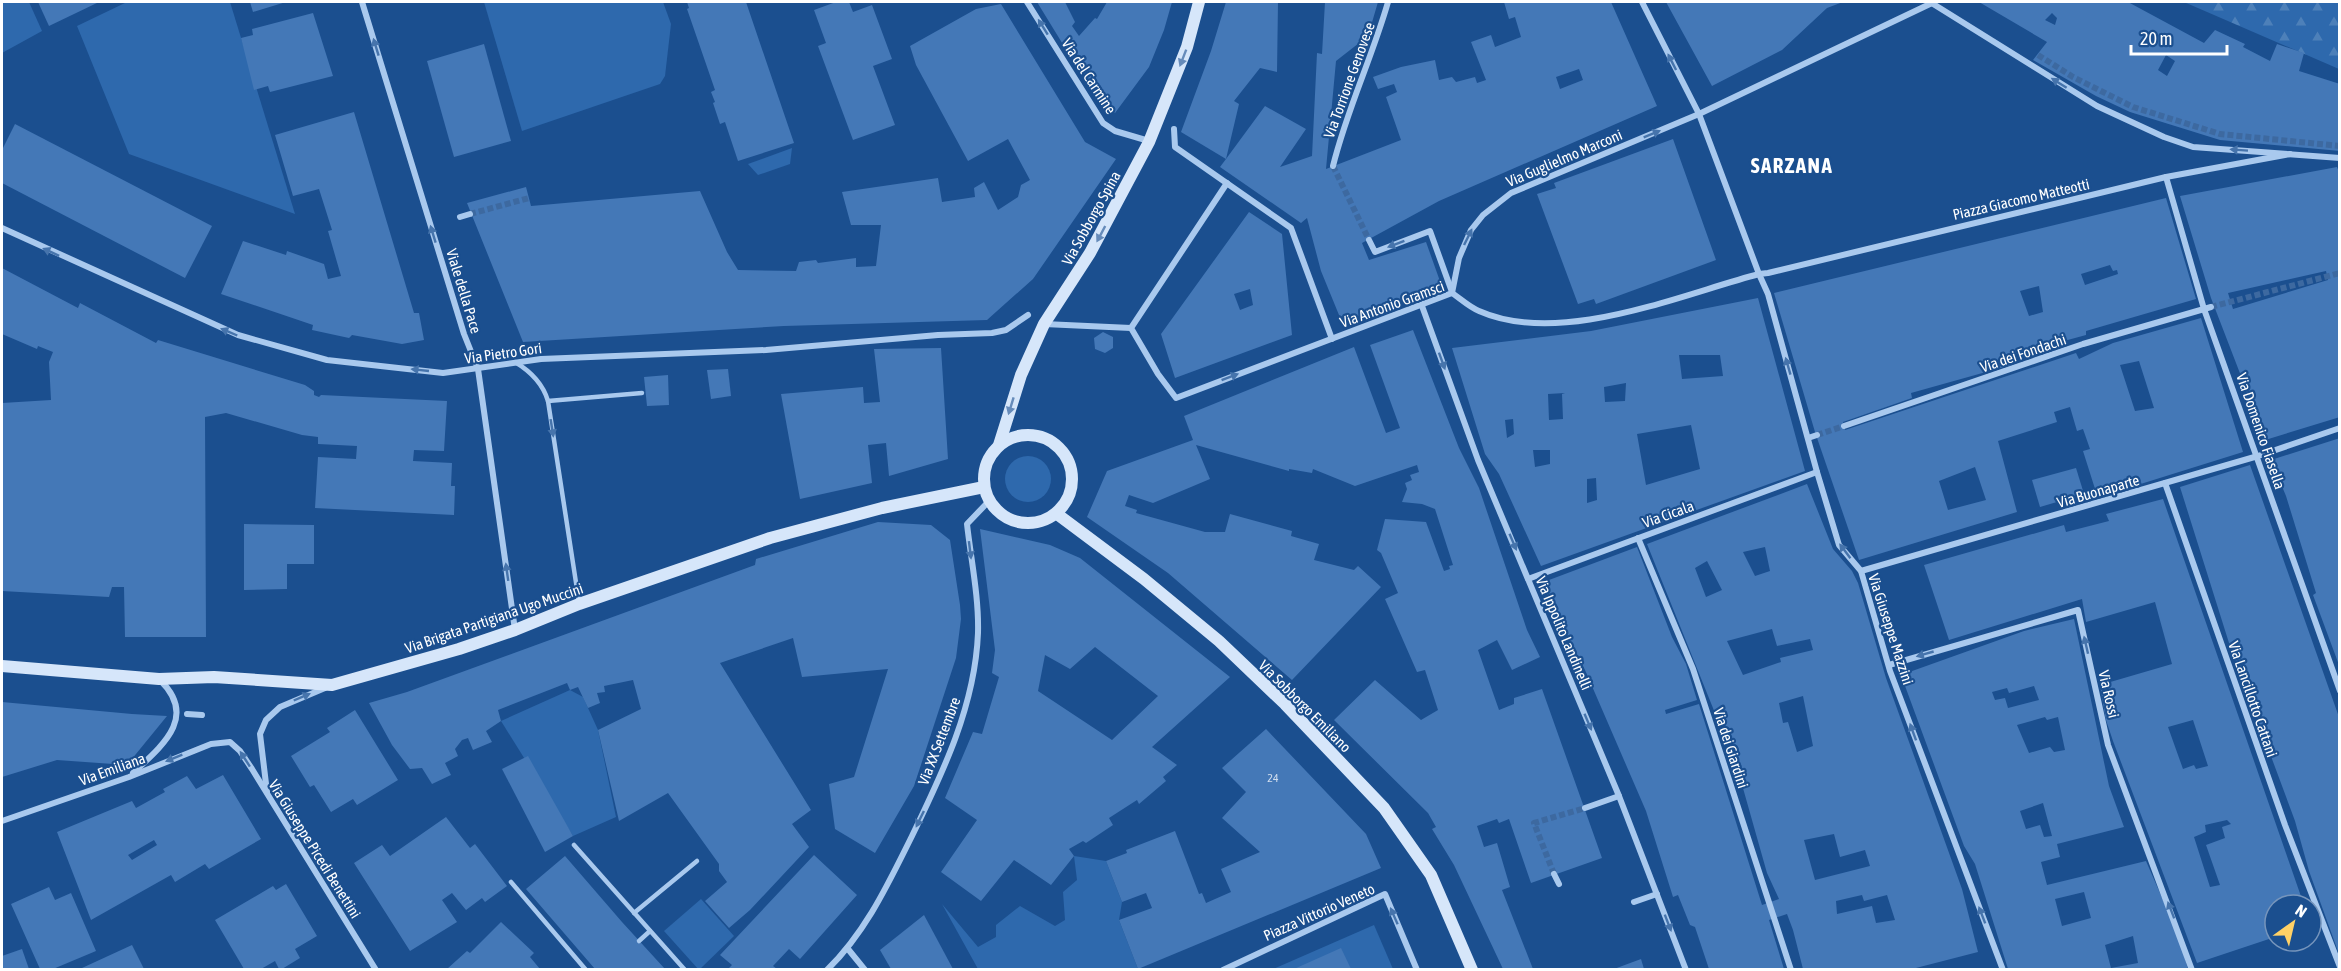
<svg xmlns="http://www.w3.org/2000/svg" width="2341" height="971" font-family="'Asap Condensed',sans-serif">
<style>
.green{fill:#2e69ad}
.forest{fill:url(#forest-firs)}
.building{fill:#4478b7;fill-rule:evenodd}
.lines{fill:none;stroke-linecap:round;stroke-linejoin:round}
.street-tunnel{stroke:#3d69a0;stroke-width:6;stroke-dasharray:6 3;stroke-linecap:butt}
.lane{stroke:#a9c9ee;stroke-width:4.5}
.street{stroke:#a9c9ee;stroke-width:6}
.secondary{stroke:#d6e6fa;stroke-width:12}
.oneway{fill:#4674ac}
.oneway2{fill:#668bba}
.labels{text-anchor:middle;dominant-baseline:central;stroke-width:4.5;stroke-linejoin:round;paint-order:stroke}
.number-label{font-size:12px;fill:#d0dded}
.street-label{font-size:15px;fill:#fff;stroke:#1b4f8f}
.district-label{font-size:21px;font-weight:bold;letter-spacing:1.5px;fill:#fff;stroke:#1b4f8f}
</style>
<defs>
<pattern id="forest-firs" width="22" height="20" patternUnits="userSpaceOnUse" patternTransform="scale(1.5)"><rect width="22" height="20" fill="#2e69ad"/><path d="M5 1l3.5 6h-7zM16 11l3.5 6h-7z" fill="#4d80b9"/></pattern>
</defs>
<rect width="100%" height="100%" fill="#1b4f8f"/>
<!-- green -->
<g class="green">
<polygon points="2,2 29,2 42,31 2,53"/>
<polygon points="127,2 230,2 295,214 129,154 77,26"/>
<polygon points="484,2 663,2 671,24 665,76 660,84 522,131"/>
<polygon points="792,148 790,164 758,175 748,164"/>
<circle cx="1028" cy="479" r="23"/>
<polygon points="570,690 583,697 598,730 616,817 573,836 501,721"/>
<polygon points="1074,856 1106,861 1122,902 1119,920 1138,969 978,969 942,904 978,947 996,937 996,925 1020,906 1055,926 1065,920 1063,892 1077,880"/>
<polygon points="701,899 734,936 699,970 664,931"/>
<polygon points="1374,925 1393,969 1271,970"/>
</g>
<!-- forest -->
<polygon class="forest" points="2184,2 2339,2 2339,69"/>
<!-- building -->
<g class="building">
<polygon points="38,2 99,2 49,26"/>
<polygon points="250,2 286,2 253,12"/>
<polygon points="687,2 746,2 794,143 738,161 725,122 720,124 713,103 715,102 711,92 715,90 687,9 689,8"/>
<polygon points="836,2 849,2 853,12 872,5 892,59 873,66 895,125 853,140 818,46 826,43 814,10"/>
<polygon points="1037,2 1065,2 1075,22 1072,26 1079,36 1095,18 1097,19 1107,2 1172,2 1164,30 1149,67 1115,113 1094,95"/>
<path d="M1226,2H1278L1277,72L1260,68L1234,101L1239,104L1226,159L1265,106L1306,129L1280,167L1312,156L1317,53L1322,54L1325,2H1378L1368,36L1336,61L1326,169L1401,140L1386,97L1397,92L1394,84L1378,89L1373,77L1401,67L1435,60L1439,80L1452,77L1456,82L1475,77L1477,83L1486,80L1471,42L1491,35L1495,47L1521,37L1515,17L1509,19L1504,2H1611L1657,106L1439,201L1362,243L1369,260L1426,242L1441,284L1416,296L1347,320L1339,315L1321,271L1307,218L1301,223L1220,167L1226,159L1181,132L1211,51ZM1579,69L1583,80L1560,89L1556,77Z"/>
<polygon points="1666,2 1843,2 1827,8 1782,50 1712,86"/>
<path d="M1979,2H2128L2204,43L2215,30L2245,44L2243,47L2270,61L2277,44L2304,53L2299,71L2340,84V151L2220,140L2130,112L2096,96L2033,60L2047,42ZM2052,13L2057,18L2055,25L2045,20ZM2166,55L2175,61L2167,76L2158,70Z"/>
<polygon points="1001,4 1085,142 1116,159 1033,279 987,320 784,326 523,342 467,203 526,187 531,206 700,191 727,252 738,270 796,271 799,262 816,260 818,263 856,258 856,267 876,266 881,225 851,225 842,192 938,178 942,202 975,197 974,188 984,182 998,210 1018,197 1021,185 1030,180 1008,139 968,161 916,65 910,46 976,9"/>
<polygon points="313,13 333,76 270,92 268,86 254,90 241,38 253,35 252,29"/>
<polygon points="484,44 511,141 454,157 427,61"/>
<polygon points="354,112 414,313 419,313 424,340 402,344 352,335 349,338 312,330 313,325 221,294 243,241 286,255 287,251 324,264 328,279 341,276 328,231 332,230 319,189 293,196 275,135"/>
<polygon points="15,124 212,226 185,278 2,183 2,150"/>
<polygon points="1673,139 1716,260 1596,304 1594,299 1578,304 1537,194 1556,188 1554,183"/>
<path d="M2337,167L2340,174V417L2262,441L2241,376L2211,298L2180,196ZM2326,271L2328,280L2233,309L2228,293Z"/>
<path d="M2166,198L2196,299L2086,331V335L2009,356L2011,365L1911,393L1912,398L1843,422L1845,430L2076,353L2079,359L2113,343L2201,318L2243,452L2115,492H2096L2083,451L2090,449L2083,429L2077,431L2070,407L2054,412L2057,422L1998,441L2017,512L1859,560L1815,432L1774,293ZM2110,265L2113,271L2117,270L2118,274L2085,285L2081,274ZM2039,286L2043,312L2029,316L2020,291ZM2139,361L2154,408L2135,411L2120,365ZM1975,467L1986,500L1948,510L1939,481Z"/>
<path d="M1249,212L1282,234L1292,335L1175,378L1161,334ZM1250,289L1253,305L1240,310L1234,294Z"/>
<polygon points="2,268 78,308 80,303 156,343 158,340 305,385 314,391 314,395 319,397 321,395 447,401 444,451 414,450 413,461 452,463 451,486 455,486 454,515 315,508 318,457 356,459 357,446 318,444 318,437 302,435 226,413 205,417 206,637 125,637 124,587 112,587 109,597 2,591 2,403 51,400 49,362 53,352 38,346 37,349 2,334"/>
<path d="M1758,298L1805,471L1541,566L1499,474L1485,454L1452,348L1591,331ZM1679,355H1720L1723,376L1682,379ZM1626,383L1625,401L1605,402L1604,387ZM1565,393L1562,394L1563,419L1549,420L1548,394ZM1513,419L1514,434L1507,438L1505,420ZM1691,425L1700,469L1646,485L1637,434ZM1533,450H1550V464L1535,467ZM1596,478L1597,500L1587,503V479Z"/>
<polygon points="1413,330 1459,448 1479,488 1527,630 1540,657 1512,670 1497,640 1478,650 1499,710 1514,704 1514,698 1542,689 1602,858 1531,883 1509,819 1499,823 1497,819 1477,826 1484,847 1497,843 1510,887 1502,890 1533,969 1503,969 1454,865 1432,829 1436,827 1428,813 1334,720 1375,680 1421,720 1438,710 1425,670 1417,672 1385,599 1398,593 1381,553 1377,550 1385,519 1426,522 1444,571 1450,569 1449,566 1453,565 1435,509 1422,504 1402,502 1407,489 1405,483 1412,480 1410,475 1419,472 1417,465 1355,486 1313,469 1312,473 1289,469 1289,471 1196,445 1210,479 1153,503 1129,495 1125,506 1137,510 1136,513 1205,532 1225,532 1230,514 1292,531 1291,536 1319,544 1314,560 1354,570 1358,566 1381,587 1292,680 1168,573 1087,517 1107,471 1193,440 1184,416 1354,347 1386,433 1400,428 1370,345"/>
<polygon points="1103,332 1113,337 1113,348 1105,353 1095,349 1094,338"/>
<polygon points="941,348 948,459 889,476 886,443 868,445 872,483 800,499 781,394 863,387 864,403 880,402 874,349"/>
<polygon points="728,369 731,396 711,399 707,370"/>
<polygon points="668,375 669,405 647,406 644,377"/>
<polygon points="2340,438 2340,665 2339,665 2313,595 2316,593 2286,496 2271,460"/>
<polygon points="2250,465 2340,720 2339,954 2309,871 2295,821 2229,643 2180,487"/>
<polygon points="2076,468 2084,494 2040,507 2032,480"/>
<path d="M1807,484L1833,549L1852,571L1858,583L1886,678L1962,889L1978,952L1912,969H1803L1793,930L1787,914L1769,920L1784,969H1709L1695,927L1690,925L1678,895L1673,897L1646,811L1614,737L1585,670L1541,583L1637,547L1672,637L1686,664L1697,700L1665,710L1666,714L1699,704L1762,905L1779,899L1767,873L1724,721L1719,723L1647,544ZM1765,547L1770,571L1755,576L1743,552ZM1707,561L1722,590L1706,597L1695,568ZM1772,629L1777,646L1810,639L1813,650L1780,658L1781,662L1743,675L1727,641ZM1803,696L1813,746L1797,752L1788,722L1783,723L1779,703ZM1834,834L1840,857L1865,850L1870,866L1815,880L1804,840ZM1862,895L1864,901L1887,895L1895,920L1876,923L1872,906L1837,914L1836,901Z"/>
<path d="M2163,499L2304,905H2275V937L2197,963L2113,741L2106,720L2100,685L2172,664L2155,602L2086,622L2082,599L1949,640L1924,565L2064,525L2066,532L2109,521L2106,514ZM2193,720L2208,766L2196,769L2194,765L2183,769L2168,727ZM2227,820L2231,824L2222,827L2225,838L2206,845L2220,885L2210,887L2194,837L2206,832L2205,825Z"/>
<polygon points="878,522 931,525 950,540 960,605 961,619 956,658 914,786 875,853 835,829 829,784 854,777 888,669 802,677 793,638 720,663 811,810 792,824 809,847 750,910 729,928 705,901 727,882 719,871 719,864 668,793 619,821 598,730 641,709 633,680 604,686 605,692 597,693 600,703 588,708 578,687 570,690 567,683 498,710 501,721 486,731 492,742 473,750 468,738 462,740 455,749 458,756 445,763 451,775 432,784 422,768 410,769 392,745 369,703 407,692 755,565 756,559"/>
<polygon points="244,524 314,525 314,564 287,564 287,589 244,590"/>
<path d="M980,529L1050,545L1080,558L1230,677L1152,747L1177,765L1163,777L1166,781L1139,804L1137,800L1109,818L1113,825L1086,843L1083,841L1069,849L1074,856L1051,885L1014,860L981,901L941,872L977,820L945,798L973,732L982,734L999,677L992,673L995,650ZM1095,647L1158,696L1112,740L1038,691L1045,655L1070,669Z"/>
<path d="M2074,619L2109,786L2124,827L2057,844L2060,857L2041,862L2047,885L2146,861L2177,932L2188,969H2008L1975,864L1964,846L1901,675L2024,631ZM2034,686L2039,700L2008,708L2005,698L1995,700L1992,692L2007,688L2009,693ZM2045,717L2047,720L2058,717L2065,750L2054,752L2050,747L2029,753L2017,725ZM2043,803L2052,836L2044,837L2040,825L2026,829L2020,811ZM2084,892L2091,918L2062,926L2055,899ZM2133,936L2138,963L2111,968L2105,945Z"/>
<polygon points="2,702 132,714 167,716 127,765 57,760 2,777"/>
<polygon points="355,710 398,780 357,805 353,799 331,812 314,785 310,787 291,756 330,732 327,728"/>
<polygon points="1266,729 1366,834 1381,868 1138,969 1119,920 1152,908 1146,893 1122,902 1106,861 1127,853 1126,850 1175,831 1199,894 1202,893 1206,903 1231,892 1221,869 1260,852 1222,818 1246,792 1222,768"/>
<polygon points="528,756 573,836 545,852 502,769"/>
<path d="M223,775L261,839L209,869L205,864L175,882L171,875L91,920L57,832L132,801L136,808L165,792L163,789L187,776L196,789ZM154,840L157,845L132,860L128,855Z"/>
<polygon points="446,817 470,848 475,844 507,886 485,902 482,898 466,910 452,893 442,900 457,922 410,951 354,863 382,845 390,856"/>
<polygon points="814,855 857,895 800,959 789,949 773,966 777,969 730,969 729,968 732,965 720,955"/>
<polygon points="565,856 622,922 665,969 595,969 526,889"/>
<polygon points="286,884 317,936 295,949 300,958 282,969 279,969 275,961 261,969 244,969 215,920 273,886 276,890"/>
<polygon points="49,887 55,900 71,893 96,951 53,969 40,969 11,904"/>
<polygon points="924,915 953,969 891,969 880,950"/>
<polygon points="501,922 534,953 530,957 540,969 447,969 467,951 470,953"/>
<polygon points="132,945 144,969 83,969 82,968"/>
<polygon points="1341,948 1351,969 1294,969"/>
<polygon points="22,949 29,969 2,969 2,956"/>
<polygon points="1641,959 1644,969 1614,969"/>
</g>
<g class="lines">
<!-- street-tunnel -->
<g class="street-tunnel">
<polyline points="2038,55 2073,77 2133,107 2220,134 2340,146"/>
<polyline points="1333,166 1369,240"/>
<polyline points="470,214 529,198"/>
<polyline points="2211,307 2340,273"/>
<polyline points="1817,435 1844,426"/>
<polyline points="1554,874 1534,823 1585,808"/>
</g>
<!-- lane -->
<g class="lane">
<path d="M515,362C530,371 543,384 548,401L579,602"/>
<polyline points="548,401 642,393"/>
<polyline points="574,845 685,970"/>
<polyline points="511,882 586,970"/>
<polyline points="634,913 697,861"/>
<polyline points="639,941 650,931"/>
</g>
<!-- street -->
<g class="street">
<polyline points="362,2 464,334 478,369 515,630"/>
<polyline points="1027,2 1103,123 1115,131 1149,141"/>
<polyline points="1642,2 1699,114 1759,274 1768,294 1817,472 1839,545 1861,571 1890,671 2003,970"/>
<polyline points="1930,2 2097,106 2164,137 2193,147 2340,158"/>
<polyline points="1174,129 1175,147 1291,228 1332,339"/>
<path d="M1333,166C1347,109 1372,58 1388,2"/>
<polyline points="2166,177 2204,309 2340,691"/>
<polyline points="1227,183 1131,328 1158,374 1176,398 1452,293"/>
<polyline points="460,217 470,214"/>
<polyline points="2,228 238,335 327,360 443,373 541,359 766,350 938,335 992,333 1006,330 1028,315"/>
<polyline points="1369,240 1375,252 1430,231 1452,292"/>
<path d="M1452,293C1461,299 1469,307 1479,311C1560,347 1679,295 1759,274L1768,273L2166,177L2290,154"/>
<polyline points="1452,293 1459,258 1471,230 1483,215 1511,193 1699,114 1932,3"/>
<polyline points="1422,306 1478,460 1619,796 1686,970"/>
<polyline points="1044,324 1131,328"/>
<polyline points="1844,426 2083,344 2211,307"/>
<polyline points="1808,438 1817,435"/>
<polyline points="2165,483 2285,825 2340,967"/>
<polyline points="1638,538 1693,669 1791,970"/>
<polyline points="1861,571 2258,456 2340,428"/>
<polyline points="1528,579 1817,472"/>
<polyline points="1889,665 2078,610 2108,745 2192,970"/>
<polyline points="187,714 202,715"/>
<path d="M133,773C163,745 198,717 160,680"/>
<polyline points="267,792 260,734 266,720 280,707 325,688"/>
<polyline points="1585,808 1619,796"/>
<polyline points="2,821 129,777 211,744 230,742 240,751 252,769 376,970"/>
<polyline points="1554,874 1559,884"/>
<polyline points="1634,902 1657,894"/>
<polyline points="848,949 865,970"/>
<path d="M827,970C866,932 888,884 912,836C943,772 975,706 978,633C979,597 971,560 967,524L989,501"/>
<polyline points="1223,970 1385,894 1417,970"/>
</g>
<!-- secondary -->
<g class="secondary">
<circle cx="1028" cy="479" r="44"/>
<polyline points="999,445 1021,375 1044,324 1090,253 1149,142 1187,47 1199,2"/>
<polyline points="1057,514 1144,579 1219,641 1285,704 1384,808 1431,875 1472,970"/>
<polyline points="2,666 159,679 214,677 332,685 459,649 515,630 579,604 770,538 882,508 984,487"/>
</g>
</g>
<!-- one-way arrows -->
<defs><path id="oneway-solid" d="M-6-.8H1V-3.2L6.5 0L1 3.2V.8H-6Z" transform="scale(1.5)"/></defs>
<g class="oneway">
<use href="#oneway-solid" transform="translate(1043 27) rotate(-122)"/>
<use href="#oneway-solid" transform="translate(376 47) rotate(-107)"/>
<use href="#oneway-solid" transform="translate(1672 62) rotate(-117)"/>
<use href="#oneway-solid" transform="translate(2059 83) rotate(-148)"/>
<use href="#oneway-solid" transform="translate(1652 134) rotate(-22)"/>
<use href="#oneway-solid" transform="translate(2239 150) rotate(-176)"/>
<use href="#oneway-solid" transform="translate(433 234) rotate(-107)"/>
<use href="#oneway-solid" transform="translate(1468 237) rotate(-64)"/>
<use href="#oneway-solid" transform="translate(1396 244) rotate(159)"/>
<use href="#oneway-solid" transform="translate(51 252) rotate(-155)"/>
<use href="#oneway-solid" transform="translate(229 332) rotate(-157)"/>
<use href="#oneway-solid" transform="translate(1442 361) rotate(70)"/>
<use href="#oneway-solid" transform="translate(1788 366) rotate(-106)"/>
<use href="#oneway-solid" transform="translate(420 370) rotate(-174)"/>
<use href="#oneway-solid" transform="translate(1230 377) rotate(-21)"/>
<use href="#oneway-solid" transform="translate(552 428) rotate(81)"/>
<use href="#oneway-solid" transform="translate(1513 542) rotate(67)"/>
<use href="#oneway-solid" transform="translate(970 550) rotate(83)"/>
<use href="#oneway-solid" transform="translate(1845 551) rotate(-127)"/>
<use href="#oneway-solid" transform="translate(507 572) rotate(-98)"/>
<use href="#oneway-solid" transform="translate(2086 645) rotate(-103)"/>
<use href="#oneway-solid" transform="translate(1925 654) rotate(164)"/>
<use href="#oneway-solid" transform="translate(302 697) rotate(-23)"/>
<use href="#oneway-solid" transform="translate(1588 722) rotate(67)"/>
<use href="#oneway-solid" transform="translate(1913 732) rotate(-110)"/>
<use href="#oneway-solid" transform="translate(174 758) rotate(158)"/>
<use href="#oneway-solid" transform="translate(245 759) rotate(-123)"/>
<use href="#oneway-solid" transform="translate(920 819) rotate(116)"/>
<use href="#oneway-solid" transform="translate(2171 910) rotate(-111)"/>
<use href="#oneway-solid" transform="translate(1982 915) rotate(-111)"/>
<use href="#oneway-solid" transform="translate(1394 916) rotate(-114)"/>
<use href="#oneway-solid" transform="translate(1668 923) rotate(69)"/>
</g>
<g class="oneway2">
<use href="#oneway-solid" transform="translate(1183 58) rotate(111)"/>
<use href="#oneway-solid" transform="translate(1101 234) rotate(118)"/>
<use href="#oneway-solid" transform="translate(1011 406) rotate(107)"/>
</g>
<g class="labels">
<!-- number labels -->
<g class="number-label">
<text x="1273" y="778">24</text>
</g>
<!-- street labels -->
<g class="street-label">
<text transform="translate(1089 76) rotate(57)">Via del Carmine</text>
<text transform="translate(1349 80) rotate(-70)">Via Torrione Genovese</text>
<text transform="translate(1564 158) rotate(-23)">Via Guglielmo Marconi</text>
<text transform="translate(2021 199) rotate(-13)">Piazza Giacomo Matteotti</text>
<text transform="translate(1091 218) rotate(-61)">Via Sobborgo Spina</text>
<text transform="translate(464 291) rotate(73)">Viale della Pace</text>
<text transform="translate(1392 304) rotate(-20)">Via Antonio Gramsci</text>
<text transform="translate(503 353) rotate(-8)">Via Pietro Gori</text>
<text transform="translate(2023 353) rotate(-19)">Via dei Fondachi</text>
<text transform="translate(2261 431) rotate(71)">Via Domenico Fiasella</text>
<text transform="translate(2098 491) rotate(-16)">Via Buonaparte</text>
<text transform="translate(1668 514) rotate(-20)">Via Cicala</text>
<text transform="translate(494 618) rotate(-19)">Via Brigata Partigiana Ugo Muccini</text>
<text transform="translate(1891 629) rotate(72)">Via Giuseppe Mazzini</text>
<text transform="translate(1564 633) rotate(67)">Via Ippolito Landinelli</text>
<text transform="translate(2109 694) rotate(77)">Via Rossi</text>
<text transform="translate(2253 699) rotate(71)">Via Lancillotto Cattani</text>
<text transform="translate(1305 706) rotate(45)">Via Sobborgo Emiliano</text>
<text transform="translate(939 741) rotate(-69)">Via XX Settembre</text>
<text transform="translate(1731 748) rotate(72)">Via dei Giardini</text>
<text transform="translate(112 769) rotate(-20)">Via Emiliana</text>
<text transform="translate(315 849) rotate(58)">Via Giuseppe Picedi Benettini</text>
<text transform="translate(1319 912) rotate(-24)">Piazza Vittorio Veneto</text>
</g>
<!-- district labels -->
<g class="district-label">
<text x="1792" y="165">SARZANA</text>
</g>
</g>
<!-- border -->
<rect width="2341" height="971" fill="none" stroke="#ffffff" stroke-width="6"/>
<!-- north arrow -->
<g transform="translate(2293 923) rotate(34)"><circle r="28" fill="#1b4f8f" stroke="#7695bc" stroke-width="1.5"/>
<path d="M0-4.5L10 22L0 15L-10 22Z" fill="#ffd166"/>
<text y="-9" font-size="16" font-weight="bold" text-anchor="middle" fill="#ffffff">N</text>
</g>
<!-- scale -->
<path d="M2131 45v9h96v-9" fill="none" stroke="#ffffff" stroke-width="3"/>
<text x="2140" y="45" font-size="18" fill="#ffffff" stroke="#1b4f8f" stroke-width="4.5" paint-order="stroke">20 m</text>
</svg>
